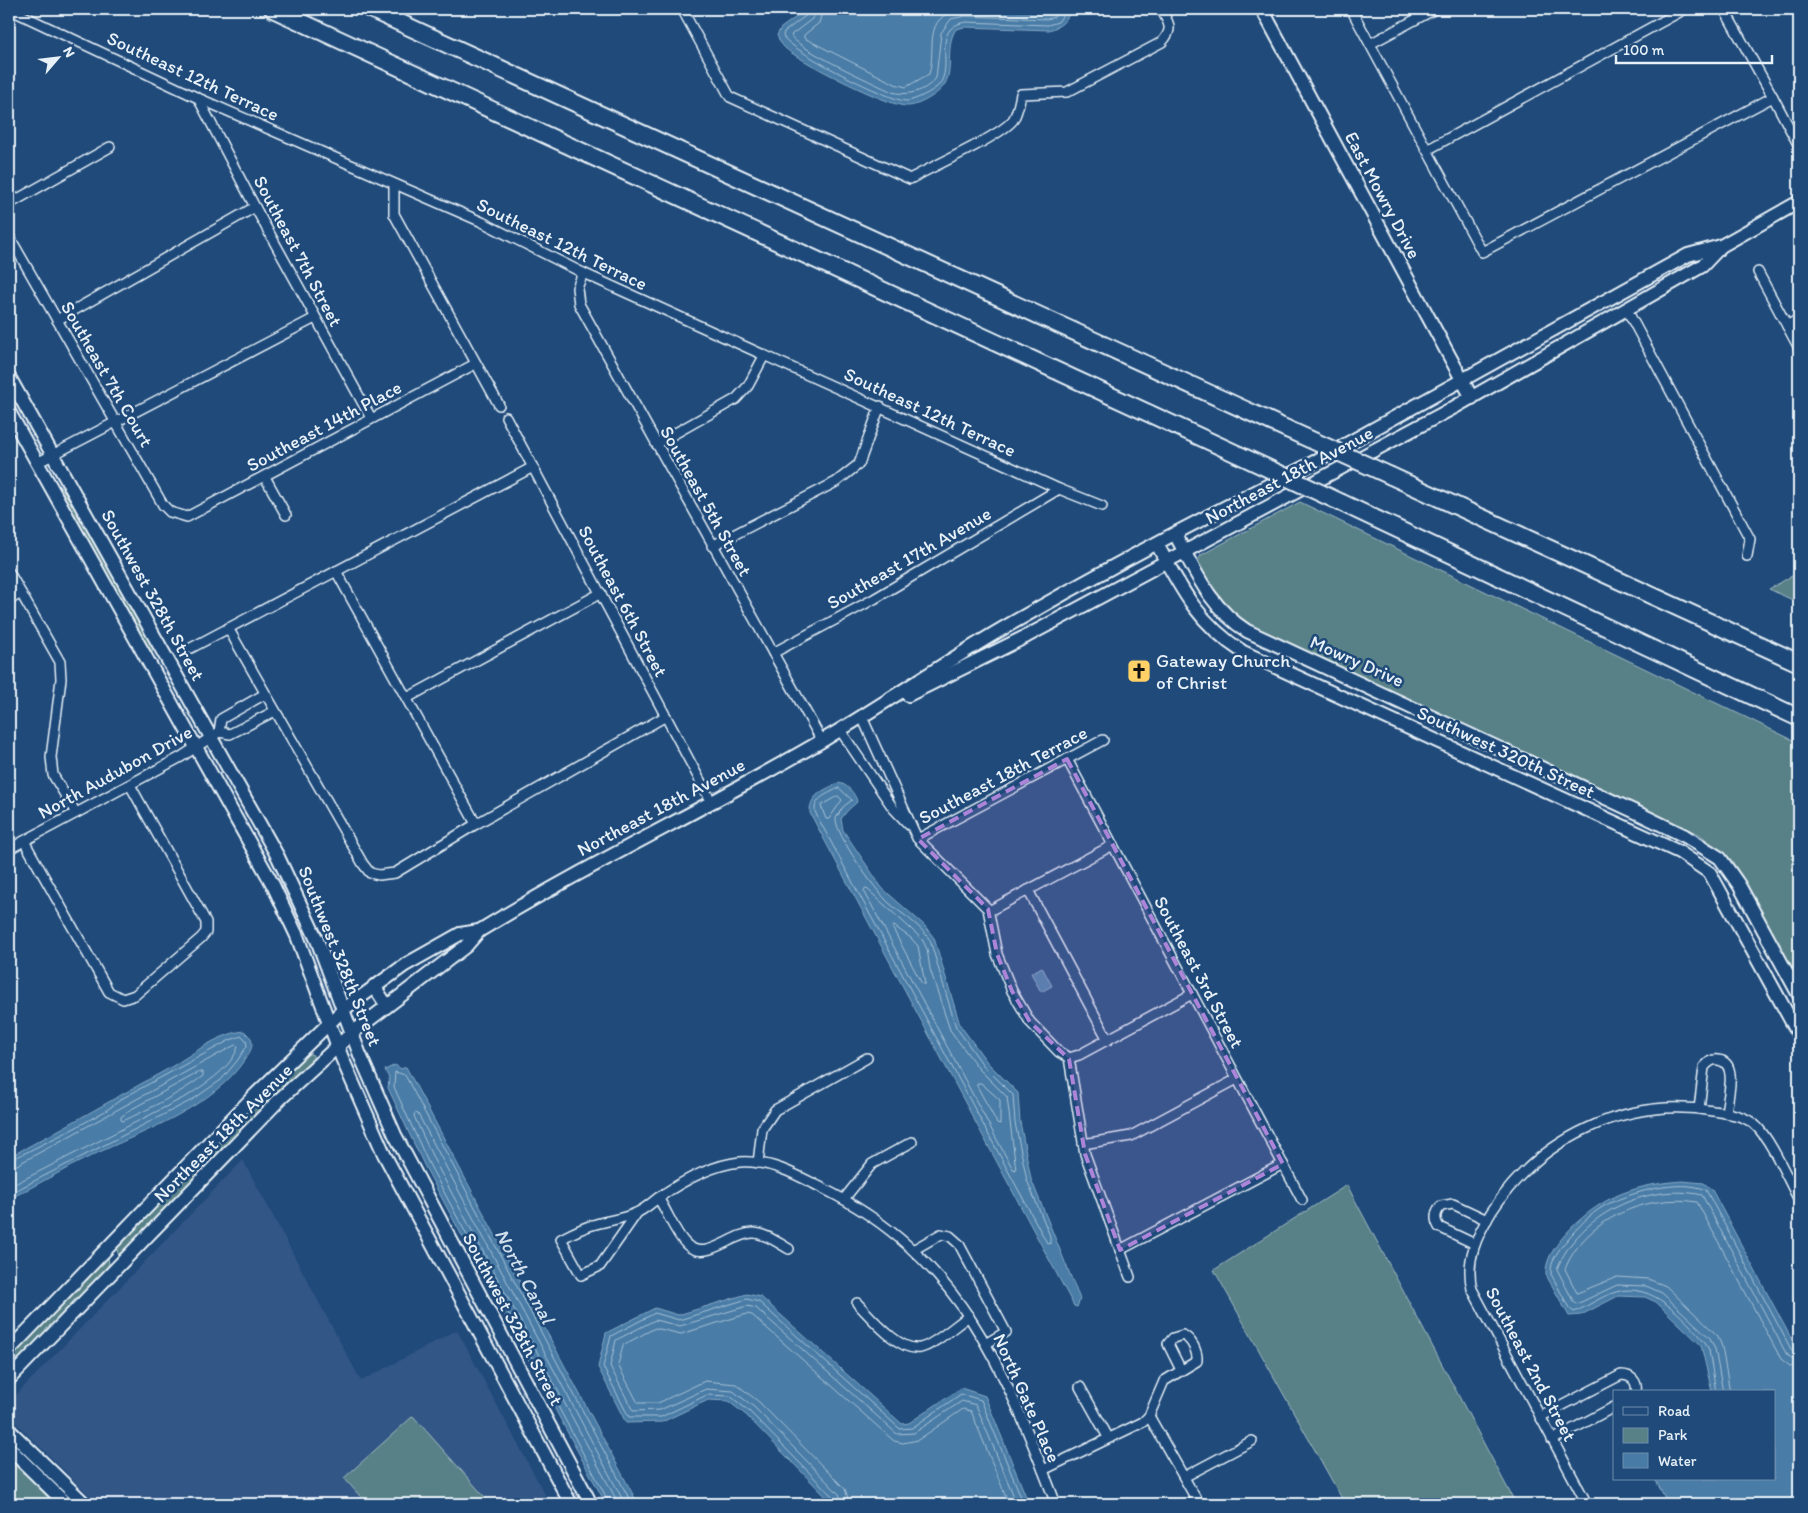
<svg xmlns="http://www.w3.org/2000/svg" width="1808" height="1513" font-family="Itim,sans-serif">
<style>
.built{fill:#335686}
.green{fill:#588187;stroke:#a0b9c0}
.water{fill:#487ba6;stroke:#88aac7}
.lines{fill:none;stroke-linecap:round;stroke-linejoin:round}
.shore{stroke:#a8c2d7;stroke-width:1}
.street-casing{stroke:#e8f1f8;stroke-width:12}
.secondary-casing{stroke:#e8f1f8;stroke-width:16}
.highway-casing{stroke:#e8f1f8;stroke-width:20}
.street{stroke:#1f4a7a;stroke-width:9}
.secondary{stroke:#1f4a7a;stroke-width:12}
.highway{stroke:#1f4a7a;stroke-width:16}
.highway-bridge-casing{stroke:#e8f1f8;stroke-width:20;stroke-linecap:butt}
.highway-bridge{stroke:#1f4a7a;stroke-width:16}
.marked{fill:#ac85d9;fill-opacity:0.2;stroke:#ac85d9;stroke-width:4;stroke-dasharray:10 6;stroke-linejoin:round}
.labels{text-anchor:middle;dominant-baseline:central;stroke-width:5;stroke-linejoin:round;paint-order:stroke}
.street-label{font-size:19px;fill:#e8f1f8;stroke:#1f4a7a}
.poi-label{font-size:19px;fill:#e8f1f8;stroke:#1f4a7a;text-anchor:start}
.water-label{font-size:20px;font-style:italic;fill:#d0dfec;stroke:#1f4a7a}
</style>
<rect width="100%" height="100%" fill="#1f4a7a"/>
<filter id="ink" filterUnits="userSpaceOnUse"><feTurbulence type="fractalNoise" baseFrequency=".02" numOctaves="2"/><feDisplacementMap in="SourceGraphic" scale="10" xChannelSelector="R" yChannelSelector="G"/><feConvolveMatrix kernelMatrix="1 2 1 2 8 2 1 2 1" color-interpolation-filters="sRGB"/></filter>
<g filter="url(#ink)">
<!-- built -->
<polygon class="built" points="243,1160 361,1381 457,1330 550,1504 98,1504 11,1418 9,1415 9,1403 14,1397"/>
<!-- green -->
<g class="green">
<polygon points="60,484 62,484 155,649 152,651 144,641 66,501"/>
<path d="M1300,502L1799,743V983L1742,876L1730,858L1699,834L1613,793L1278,640C1245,623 1227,611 1207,580C1201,571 1195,565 1201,555Z"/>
<polygon points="1799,572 1799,603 1769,589"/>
<polygon points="307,1053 313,1055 313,1061 212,1162 202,1159"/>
<polygon points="203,1169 119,1256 116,1247 185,1177"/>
<polygon points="1347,1185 1516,1504 1345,1504 1214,1270"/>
<polygon points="108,1256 109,1264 103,1273 9,1371 9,1357"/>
<polygon points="413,1416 491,1504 367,1504 344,1478"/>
<polygon points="9,1461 61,1504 9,1504"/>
</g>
<!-- water -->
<g class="water">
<path d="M807,9H1072C1066,21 1062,26 1049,30L965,27L956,29C943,48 957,75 940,90C933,97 916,107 906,106C888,106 799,61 785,48C781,44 779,40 777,35L781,28Z"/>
<path d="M838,783C846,783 856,794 857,802L847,811L841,819L843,830L882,888L924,925L934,938L960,1025L987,1062L1018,1093L1020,1122L1031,1179L1080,1299L1077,1307L1074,1306L810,813C809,795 824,790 838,783Z"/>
<polygon points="1042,967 1052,986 1041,992 1031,973"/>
<path d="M244,1031L251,1038C254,1047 250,1051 245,1059C215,1106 142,1132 93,1155C64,1169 37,1185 9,1199V1157C62,1129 113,1099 166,1070C189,1057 216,1034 244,1031Z"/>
<polygon points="395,1065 401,1069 406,1067 638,1504 606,1504 424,1165 388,1088 389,1078 385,1070"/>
<path d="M1682,1181L1704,1183L1712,1190L1799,1353V1493L1784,1504H1668L1655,1479H1774V1392H1712L1701,1345L1656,1302L1645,1297L1618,1296L1581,1315L1569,1316L1546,1275C1545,1260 1554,1248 1563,1237C1597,1198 1631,1185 1682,1181Z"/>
<polygon points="747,1294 761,1297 902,1424 909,1423 961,1388 985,1396 1029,1504 833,1504 746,1415 728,1401 708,1400 662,1422 626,1423 598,1367 606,1333 655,1308 678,1315"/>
</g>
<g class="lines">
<!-- shore -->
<g class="shore">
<path d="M809,9L808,14L784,32L783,36C789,50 891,102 907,101C916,100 931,92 938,86C956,67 929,29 965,22L1048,25L1058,22L1067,9"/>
<path d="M816,9L812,19L791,35C793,47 876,84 892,92C908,96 925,92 936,78L941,33L951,19L965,16L1047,19L1054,17L1060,9"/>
<path d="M823,9L819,23L804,35V38L895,84L906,87L929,74C937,47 921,18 960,9"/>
<polyline points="977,9 1046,12 1052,9"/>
<path d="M839,788L852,800L843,807L836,818C835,835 875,890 889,903C903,915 919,924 930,940L956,1027L983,1065L1013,1095L1015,1123L1027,1180L1050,1236V1244L1047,1243L817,816C809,800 827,794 839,788Z"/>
<polygon points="838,796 842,800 829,819 826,819 821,806"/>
<polygon points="866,888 922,939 927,949 930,969 950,1030 979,1069 1007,1097 1016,1170 1013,1169 1004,1153 864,891"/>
<polygon points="894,926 911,938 918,946 925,984 922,984 893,929"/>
<path d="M200,1072H203V1076C179,1094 151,1108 123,1121L121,1120V1117L130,1110Z"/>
<polygon points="978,1083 981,1083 1000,1100 1000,1124 997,1123 977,1086"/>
<polyline points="9,1161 73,1129 107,1110 123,1098 230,1040 242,1036 246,1040 247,1046 237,1061 221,1080 192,1100 9,1194"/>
<path d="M9,1167L15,1166L235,1045L238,1046C233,1067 206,1083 189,1095L9,1187"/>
<path d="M1716,1392L1709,1350L1705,1342C1684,1318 1652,1281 1616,1292C1601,1296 1589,1306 1574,1312L1569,1308L1551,1274C1550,1261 1559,1249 1567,1240C1578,1227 1590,1214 1604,1206C1628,1193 1680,1178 1706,1190L1792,1351L1799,1354"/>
<path d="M1723,1392L1715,1349L1710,1338L1662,1293L1646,1286L1617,1285L1577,1304L1574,1303L1557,1269C1578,1215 1647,1182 1702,1195L1787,1355L1793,1359L1799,1361"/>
<path d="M1730,1392L1722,1347L1718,1336L1666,1286L1648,1279L1617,1277L1577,1293L1565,1269C1584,1220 1647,1193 1697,1202L1781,1359L1790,1366L1799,1368"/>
<polyline points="610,1504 428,1162 394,1087 395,1072 405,1075 632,1504"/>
<polyline points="617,1504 615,1497 434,1160 414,1116 415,1113 418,1114 625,1504"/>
<polyline points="836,1504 835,1499 749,1411 730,1396 707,1395 661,1417 629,1417 603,1367 611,1336 655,1313 679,1320 747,1299 759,1302 900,1429 912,1428 961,1394 981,1400 1024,1504"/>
<polyline points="843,1504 839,1494 754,1407 733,1391 706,1389 660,1410 633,1411 610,1366 616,1340 655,1320 680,1326 747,1306 756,1308 897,1434 914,1433 962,1401 976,1405 1017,1504"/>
<polyline points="850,1504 845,1489 759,1402 736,1384 705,1381 658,1403 638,1403 618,1365 623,1345 655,1328 681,1334 747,1314 752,1315 894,1441 903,1443 918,1440 963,1409 971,1411 1009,1504"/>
</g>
<!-- street casing -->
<g class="street-casing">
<g id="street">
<polyline points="9,9 198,98 482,222 583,273 1059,489 1102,506"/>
<path d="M682,9L730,97L910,179C931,167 1001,136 1013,120C1018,112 1019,103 1021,94L1067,92L1162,42C1174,29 1169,23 1161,9"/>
<polyline points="1351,9 1482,252 1773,97 1724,9"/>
<polyline points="1370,44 1435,9"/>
<polyline points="1773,97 1799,146"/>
<polyline points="198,98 255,207 371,418"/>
<polyline points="1427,150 1685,9"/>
<polyline points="394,185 394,214 499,405"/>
<polyline points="9,204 110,147"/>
<polyline points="9,236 163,505 170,512 187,517 475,364"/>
<polyline points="1758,272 1799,348"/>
<polyline points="583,273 577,288 579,304 822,741"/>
<polyline points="1627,310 1750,539 1747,556"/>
<polyline points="57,320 255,207"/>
<polyline points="1787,326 1799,319"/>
<polyline points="506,417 711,801"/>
<polyline points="656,444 736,399 748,386 764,356"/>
<polyline points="37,463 315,318"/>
<polyline points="265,477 286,515"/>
<polyline points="712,546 836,482 859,464 880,406"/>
<polyline points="336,571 476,824"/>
<polyline points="9,572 60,662 61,679 51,757 53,775 76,813"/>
<polyline points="9,600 21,593"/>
<polyline points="228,628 363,864 370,873 379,875 395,873 476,824 666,716"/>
<polyline points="191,648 533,467"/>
<polyline points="773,653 874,599 1059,489"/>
<polyline points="407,698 601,593"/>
<polyline points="862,717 917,838 988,909 997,954 1012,991 1030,1022 1059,1052 1069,1058"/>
<polyline points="840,730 893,808 909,825"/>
<polyline points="219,732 230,734 275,711"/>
<polyline points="1067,759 1302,1200"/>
<polyline points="918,839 1103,740"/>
<polyline points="24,841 109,992 123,999 135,995 201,938 206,932 206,922 130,785"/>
<polyline points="9,849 181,757 219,732 221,719 265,694"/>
<polyline points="1028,890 1108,1040"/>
<polyline points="989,911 1113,845"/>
<polyline points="1069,1058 1085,1154 1130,1277"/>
<polyline points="1069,1058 1079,1055 1192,994"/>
<path d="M1699,1109L1704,1067C1708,1063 1711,1059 1718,1060C1739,1062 1727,1099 1726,1113"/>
<polyline points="1083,1144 1131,1136 1237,1079"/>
<polyline points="758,1163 762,1129 775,1110 867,1058"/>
<path d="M658,1198C668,1212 674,1232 686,1244C706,1264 732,1232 754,1233C767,1234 778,1243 789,1249"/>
<polyline points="844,1199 872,1164 912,1142"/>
<path d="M637,1213L600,1266L581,1275L561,1239C572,1233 584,1227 596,1224C609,1220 623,1219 636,1213C644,1210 651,1203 658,1198C681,1182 711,1165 740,1162C770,1160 797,1175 822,1188C961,1257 1004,1368 1056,1504"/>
<path d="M1475,1244L1439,1227C1434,1219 1435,1213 1441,1206L1453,1204L1487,1220"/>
<polyline points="913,1250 941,1234 950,1236 959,1244 1006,1332 987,1343"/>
<polyline points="1120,1250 1283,1164"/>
<path d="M857,1303C871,1317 899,1352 920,1348C933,1346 957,1324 969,1316"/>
<polyline points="1080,1387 1108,1437"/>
<polyline points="1149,1416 1199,1504"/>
<path d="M1540,1417L1621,1375C1631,1375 1638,1381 1636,1392"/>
<polyline points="1552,1440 1614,1407"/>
<path d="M1043,1470L1143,1422L1149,1416L1164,1381L1197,1361C1198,1351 1191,1339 1183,1335L1173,1338L1168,1344L1181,1370"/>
<polyline points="1184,1477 1252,1441"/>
<path d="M1587,1504L1472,1289C1465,1260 1477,1235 1492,1211C1540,1138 1626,1096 1713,1111C1727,1113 1744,1115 1755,1125C1771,1139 1788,1180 1799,1200"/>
</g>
</g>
<!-- secondary casing -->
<g class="secondary-casing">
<g id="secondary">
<polyline points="1262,9 1472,398"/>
<polyline points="9,377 278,857 317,940 360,1055 395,1135 591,1504"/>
<polyline points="9,412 273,885 297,936 342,1058 384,1154 571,1504"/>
<path d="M1175,534C1195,571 1210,608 1247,631L1640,814L1685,836L1720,858L1739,885L1799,995"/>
<path d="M1157,544C1181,589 1198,623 1243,652L1679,852L1710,873L1799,1035"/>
<polyline points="908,695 1027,636 1453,408 1702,266 1721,246"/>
<polyline points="374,986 387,1006"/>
<polyline points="9,1350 255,1095 344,1009 405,965 460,934 479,931"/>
<path d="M9,1379L281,1098L352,1033L466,946L479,931C592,862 711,806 825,739C886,703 945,662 1007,626C1104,570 1204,517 1305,467L1688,255L1721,246L1799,202"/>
<polyline points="9,1430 85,1504"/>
<polyline points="9,1448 66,1504"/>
</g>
</g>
<!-- highway casing -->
<g class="highway-casing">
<g id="highway">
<polyline points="273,9 1237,454"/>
<polyline points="370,9 1287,429"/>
<polyline points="1391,476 1799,663"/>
<polyline points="1342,503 1799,718"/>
</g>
</g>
<!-- street -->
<use href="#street" class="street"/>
<!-- secondary -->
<use href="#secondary" class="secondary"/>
<!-- highway -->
<use href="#highway" class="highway"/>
<!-- highway-bridge casing -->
<g class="highway-bridge-casing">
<g id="highway-bridge">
<polyline points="1287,429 1391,476"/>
<polyline points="1237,454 1342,503"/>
</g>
</g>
<!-- highway-bridge -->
<use href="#highway-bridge" class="highway-bridge"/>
</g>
</g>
<!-- marked area -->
<path class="marked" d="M1067,759L1283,1164L1120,1250L1085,1154L1069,1059L1030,1022L1012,991L997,954L988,909L918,839Z"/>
<!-- icons -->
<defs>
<g id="church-square" transform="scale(1.25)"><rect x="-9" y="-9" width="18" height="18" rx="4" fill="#ffd166" stroke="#1f4a7a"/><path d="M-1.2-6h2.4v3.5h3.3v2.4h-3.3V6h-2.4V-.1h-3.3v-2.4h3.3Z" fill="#111"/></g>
</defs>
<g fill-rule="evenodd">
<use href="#church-square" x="1139" y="671"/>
</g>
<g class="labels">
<!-- street labels -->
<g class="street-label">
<text transform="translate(193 76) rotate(25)">Southeast 12th Terrace</text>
<text transform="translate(1383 195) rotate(62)">East Mowry Drive</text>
<text transform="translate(562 244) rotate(26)">Southeast 12th Terrace</text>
<text transform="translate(298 251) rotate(62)">Southeast 7th Street</text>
<text transform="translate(107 374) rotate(60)">Southeast 7th Court</text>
<text transform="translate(930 412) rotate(25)">Southeast 12th Terrace</text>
<text transform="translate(324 426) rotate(-28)">Southeast 14th Place</text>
<text transform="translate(1289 475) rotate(-28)">Northeast 18th Avenue</text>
<text transform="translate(706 501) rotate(61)">Southeast 5th Street</text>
<text transform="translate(909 558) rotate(-30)">Southeast 17th Avenue</text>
<text transform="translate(153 595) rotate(61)">Southwest 328th Street</text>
<text transform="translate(623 601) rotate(62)">Southeast 6th Street</text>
<text transform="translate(1357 661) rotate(24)">Mowry Drive</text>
<text transform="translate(1506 752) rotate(25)">Southwest 320th Street</text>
<text transform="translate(115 772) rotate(-29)">North Audubon Drive</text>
<text transform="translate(1003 775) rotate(-28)">Southeast 18th Terrace</text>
<text transform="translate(661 807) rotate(-28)">Northeast 18th Avenue</text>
<text transform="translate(340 956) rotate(68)">Southwest 328th Street</text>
<text transform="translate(1199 972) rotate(62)">Southeast 3rd Street</text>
<text transform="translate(223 1133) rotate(-45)">Northeast 18th Avenue</text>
<text transform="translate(513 1319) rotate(62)">Southwest 328th Street</text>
<text transform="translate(1531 1364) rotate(62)">Southeast 2nd Street</text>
<text transform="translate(1027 1398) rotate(66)">North Gate Place</text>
</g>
<!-- poi labels -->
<g class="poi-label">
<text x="1156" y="660">Gateway Church<tspan x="1156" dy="22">of Christ</tspan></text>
</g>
<!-- water labels -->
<g class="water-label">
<text transform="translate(525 1276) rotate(62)">North Canal</text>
</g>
</g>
<!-- margin -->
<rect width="1808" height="1513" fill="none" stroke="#1f4a7a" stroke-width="30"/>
<rect x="15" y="15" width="1778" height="1483" fill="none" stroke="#e8f1f8" stroke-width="2" filter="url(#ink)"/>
<!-- legend -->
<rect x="1613" y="1390" width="162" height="90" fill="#1f4a7a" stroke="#6f8dac"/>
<rect x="1623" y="1407" width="25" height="8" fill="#1f4a7a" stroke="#6f8dac"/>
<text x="1658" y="1416" font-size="15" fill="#e8f1f8">Road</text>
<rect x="1623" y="1428" width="25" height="15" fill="#588187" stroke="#6f8dac"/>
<text x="1658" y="1440" font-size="15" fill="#e8f1f8">Park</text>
<rect x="1623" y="1453" width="25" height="15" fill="#487ba6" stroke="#6f8dac"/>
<text x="1658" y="1466" font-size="15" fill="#e8f1f8">Water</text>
<!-- north arrow -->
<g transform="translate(58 58) rotate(62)" stroke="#1f4a7a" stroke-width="4" paint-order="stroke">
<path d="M0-4L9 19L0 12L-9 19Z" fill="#e8f1f8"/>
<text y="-8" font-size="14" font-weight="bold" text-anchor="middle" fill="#e8f1f8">N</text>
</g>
<!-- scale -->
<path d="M1616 55v8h156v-8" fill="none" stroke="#e8f1f8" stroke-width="2.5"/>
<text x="1623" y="55" font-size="15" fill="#e8f1f8" stroke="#1f4a7a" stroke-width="4" paint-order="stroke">100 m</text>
</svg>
